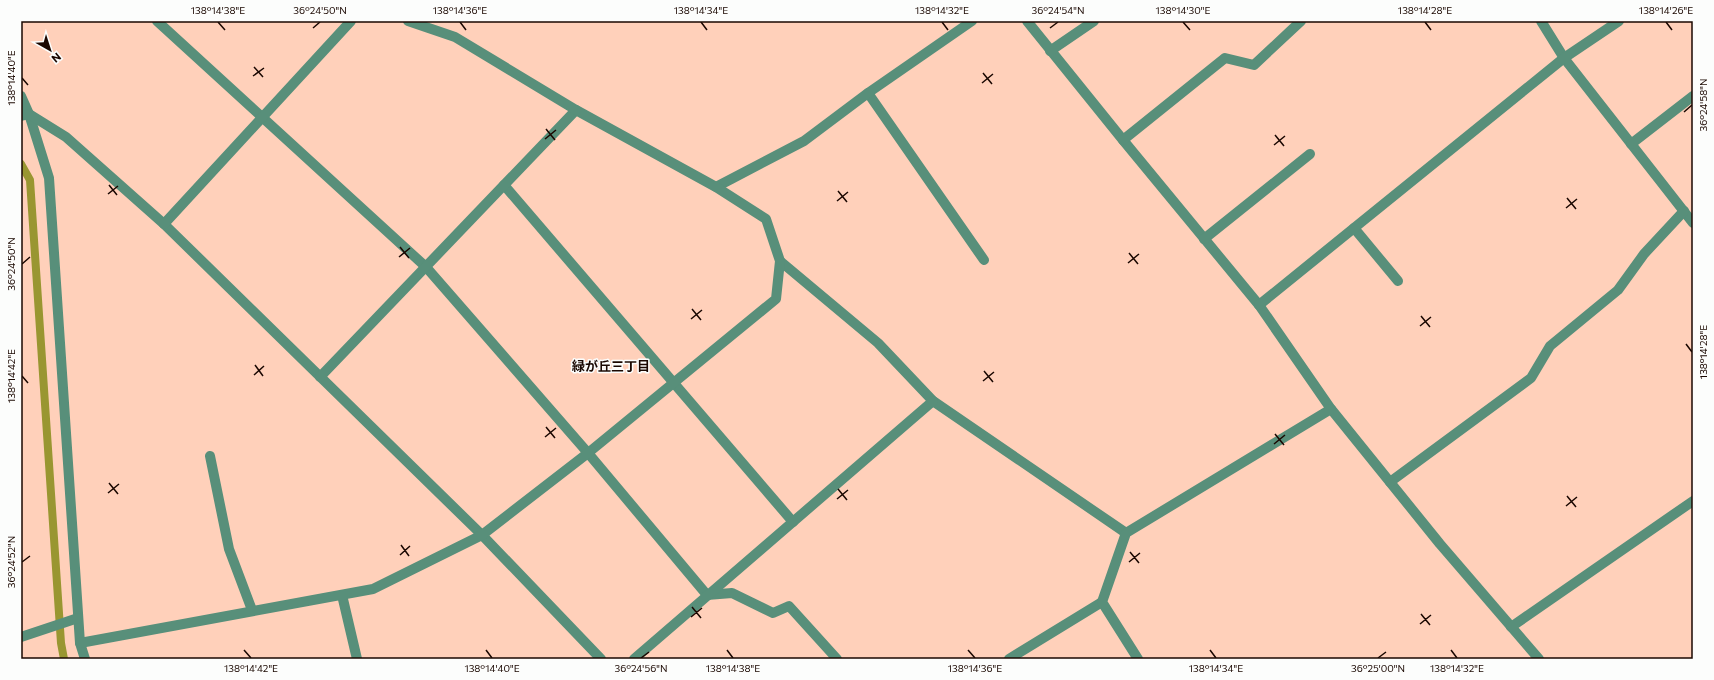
<svg xmlns="http://www.w3.org/2000/svg" width="1714" height="680" font-family="Commissioner,'Noto Sans JP',sans-serif">
<style>
.lines{fill:none;stroke-linecap:round;stroke-linejoin:round}
.stream{stroke:#999631;stroke-width:8}
.minor{stroke:#588f7a;stroke-width:10}
.ticks{fill:none;stroke:#1a0701;stroke-width:1.5}
.labels{text-anchor:middle;dominant-baseline:central;stroke-width:3;stroke-linejoin:round;paint-order:stroke}
.neighbourhood-label{font-size:13px;font-weight:bold;fill:#1a0701;stroke:#fcfdfc}
.neatline{fill:none;stroke:#1a0701;stroke-width:1.5}
.ticks-label{font-size:10px;text-anchor:middle;fill:#1a0701}
</style>
<rect width="100%" height="100%" fill="#ffd0ba"/>
<g class="lines">
<!-- stream -->
<polyline class="stream" points="21,164 30,180 61,643 64,659"/>
<!-- minor -->
<g class="minor">
<polyline points="157,21 426,267 588,453 707,595"/>
<polyline points="1027,21 1123,140 1259,305 1331,409 1440,544 1539,659"/>
<polyline points="1541,21 1564,58 1693,223"/>
<polyline points="1050,51 1094,21"/>
<polyline points="868,93 984,260"/>
<polyline points="21,96 29,114 49,178 80,643 85,659"/>
<polyline points="21,116 29,114 66,137 164,224 482,535 601,659"/>
<polyline points="1123,140 1225,58 1254,65 1301,21"/>
<polyline points="1631,144 1693,96"/>
<polyline points="504,185 793,522"/>
<polyline points="716,187 804,141 868,93 972,21"/>
<polyline points="164,224 351,21"/>
<polyline points="1354,228 1398,281"/>
<polyline points="1204,239 1310,154"/>
<polyline points="780,261 878,343 933,401 1126,533"/>
<polyline points="1259,305 1564,58 1619,21"/>
<polyline points="320,377 576,110"/>
<polyline points="210,456 229,549 252,610"/>
<polyline points="1390,482 1531,378 1550,346 1618,290 1644,254 1684,211"/>
<polyline points="342,595 357,659"/>
<polyline points="707,595 732,593 773,613 789,606 837,659"/>
<polyline points="1511,627 1693,501"/>
<polyline points="21,637 78,618"/>
<polyline points="80,643 373,589 482,535 588,453 776,299 780,261 766,219 716,187 576,110 455,37 408,21"/>
<polyline points="634,659 933,401"/>
<polyline points="1009,659 1102,602"/>
<polyline points="1138,659 1102,602 1126,533 1331,409"/>
</g>
</g>
<!-- ticks -->
<path class="ticks" d="M218,22L225,30M460,22L466,30M701,22L707,30M942,22L948,30M1183,22L1190,30M1425,22L1431,30M1666,22L1672,30M313,28L320,22M1050,28L1058,22M254,67L263,77M983,73L992,84M253,76L264,68M22,78L28,85M982,83L993,74M1684,112L1692,105M546,129L555,140M1275,135L1284,146M545,139L556,130M1274,145L1285,136M109,185L117,195M838,191L847,202M108,194L118,186M1567,198L1576,209M837,201L848,192M1566,208L1577,199M400,247L409,258M1129,253L1138,264M399,257L410,248M1128,263L1139,254M22,264L30,257M692,309L701,320M1421,316L1430,327M691,319L702,310M1420,326L1431,317M1686,344L1692,352M255,365L263,376M984,371L993,382M254,375L264,366M22,376L28,383M983,381L994,372M546,427L555,438M1275,434L1284,445M545,437L556,428M1274,444L1285,435M109,483L118,494M838,489L847,500M108,493L119,484M1567,496L1576,507M837,499L848,490M1566,506L1577,497M401,545L409,556M1130,552L1139,563M400,555L410,546M22,562L30,556M1129,562L1140,553M692,607L701,618M1421,614L1430,625M691,617L702,608M1420,624L1431,615M244,650L251,658M486,650L492,658M727,650L733,658M968,650L975,658M1210,650L1216,658M1451,650L1457,658M641,658L649,652M1378,658L1386,652"/>
<g class="labels">
<!-- neighbourhood labels -->
<g class="neighbourhood-label">
<text x="611" y="366">緑が丘三丁目</text>
</g>
</g>
<!-- border -->
<rect width="1714" height="680" fill="none" stroke="#fcfdfc" stroke-width="44"/>
<!-- north arrow -->
<g transform="translate(50 50) rotate(141)" stroke="#fcfdfc" stroke-width="3" paint-order="stroke">
<path d="M0-3L7 15L0 10L-7 15Z" fill="#1a0701"/>
<text y="-6" font-size="11" font-weight="bold" text-anchor="middle" fill="#1a0701">N</text>
</g>
<rect x="22" y="22" width="1670" height="636" class="neatline"/>
<g class="ticks-label">
<text x="218" y="14">138°14'38"E</text>
<text x="320" y="14">36°24'50"N</text>
<text x="460" y="14">138°14'36"E</text>
<text x="701" y="14">138°14'34"E</text>
<text x="942" y="14">138°14'32"E</text>
<text x="1058" y="14">36°24'54"N</text>
<text x="1183" y="14">138°14'30"E</text>
<text x="1425" y="14">138°14'28"E</text>
<text x="1666" y="14">138°14'26"E</text>
<text transform="translate(11 78) rotate(-90)" y="4">138°14'40"E</text>
<text transform="translate(1703 105) rotate(-90)" y="4">36°24'58"N</text>
<text transform="translate(11 264) rotate(-90)" y="4">36°24'50"N</text>
<text transform="translate(1703 352) rotate(-90)" y="4">138°14'28"E</text>
<text transform="translate(11 376) rotate(-90)" y="4">138°14'42"E</text>
<text transform="translate(11 562) rotate(-90)" y="4">36°24'52"N</text>
<text x="251" y="672">138°14'42"E</text>
<text x="492" y="672">138°14'40"E</text>
<text x="641" y="672">36°24'56"N</text>
<text x="733" y="672">138°14'38"E</text>
<text x="975" y="672">138°14'36"E</text>
<text x="1216" y="672">138°14'34"E</text>
<text x="1378" y="672">36°25'00"N</text>
<text x="1457" y="672">138°14'32"E</text>
</g>
</svg>
